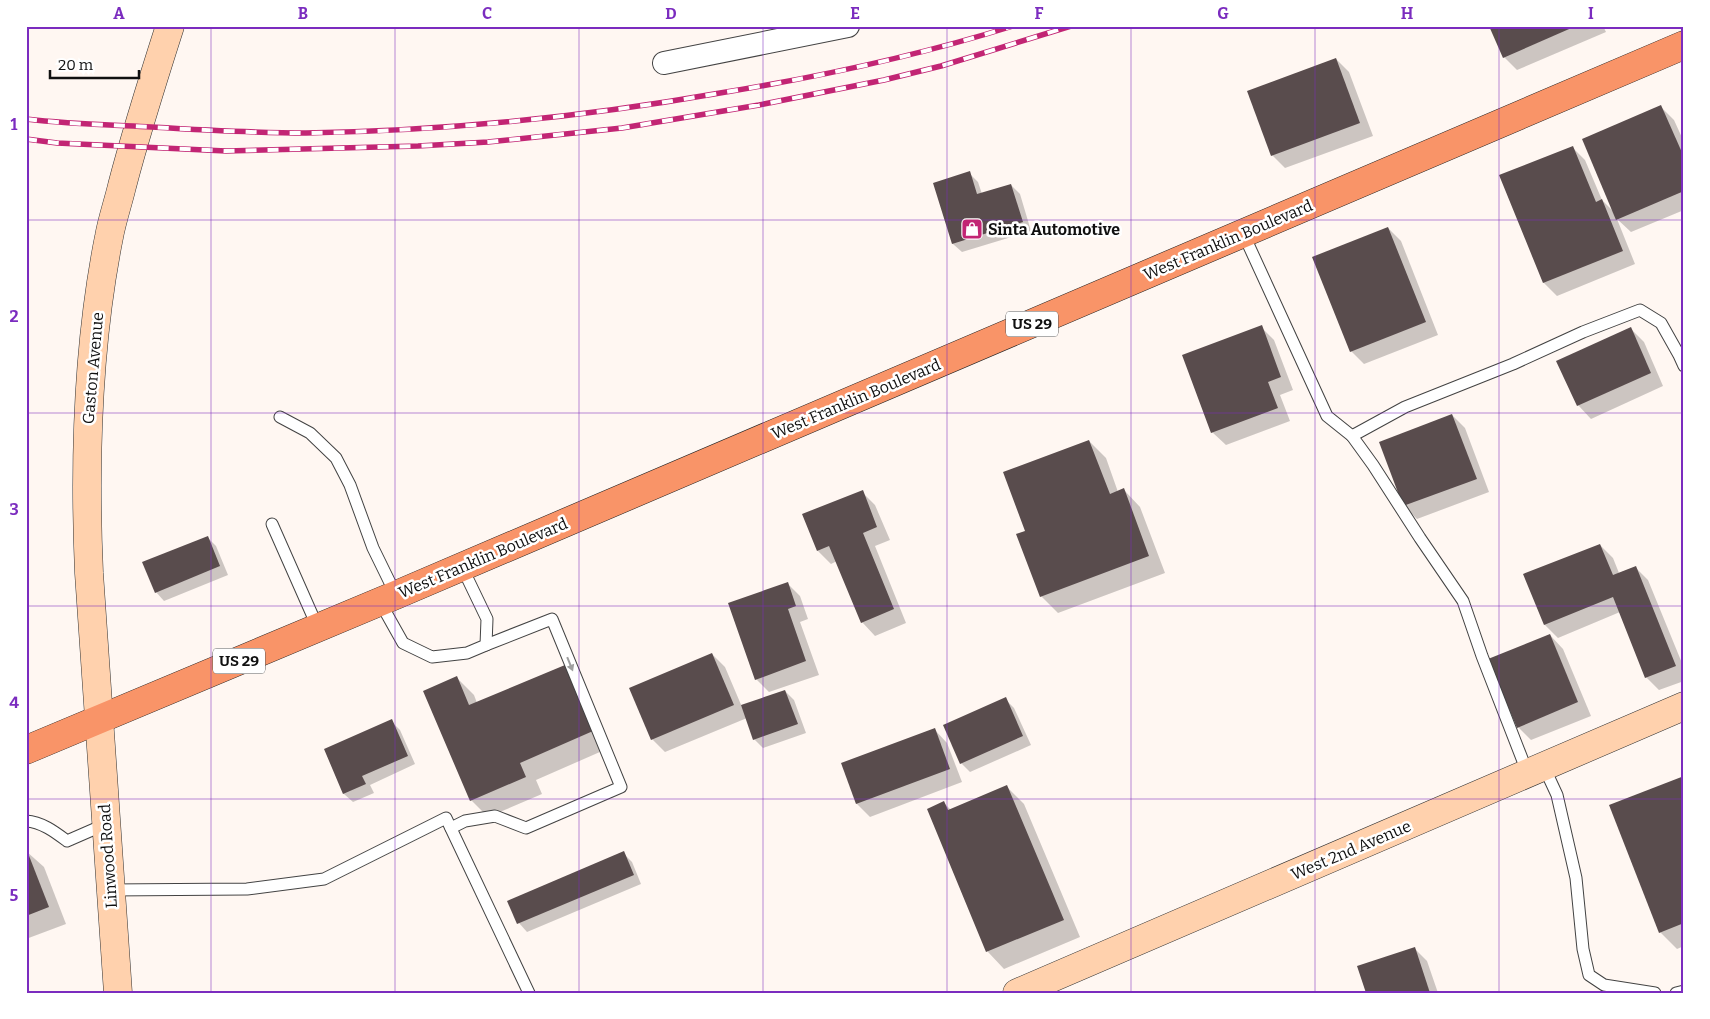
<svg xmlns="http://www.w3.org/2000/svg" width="1710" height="1019" font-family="Bitter,serif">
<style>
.shadow{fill:#0003}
.building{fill:#594c4d}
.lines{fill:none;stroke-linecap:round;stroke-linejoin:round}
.lane-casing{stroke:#434343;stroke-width:13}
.street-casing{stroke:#434343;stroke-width:24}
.secondary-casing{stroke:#323232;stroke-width:29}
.primary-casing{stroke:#212121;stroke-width:29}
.lane{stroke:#fff;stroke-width:11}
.street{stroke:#fff;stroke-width:22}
.secondary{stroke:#ffd1ad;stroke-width:28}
.primary{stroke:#f99468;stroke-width:28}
.rail-casing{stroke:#c22574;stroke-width:5.5}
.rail{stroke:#fff;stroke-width:4;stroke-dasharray:11;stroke-linecap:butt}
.oneway{fill:#9f9f9f}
.grid{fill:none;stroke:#7b2cbf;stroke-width:1;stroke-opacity:0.55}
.labels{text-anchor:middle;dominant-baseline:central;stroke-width:5;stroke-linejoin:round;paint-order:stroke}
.shield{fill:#fff;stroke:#585858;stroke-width:1}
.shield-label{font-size:15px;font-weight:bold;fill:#101010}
.poi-label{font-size:16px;font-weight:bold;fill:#101010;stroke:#fff;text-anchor:start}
.street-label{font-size:16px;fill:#101010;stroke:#fff}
.neatline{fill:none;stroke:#7b2cbf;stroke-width:2}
.grid-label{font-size:16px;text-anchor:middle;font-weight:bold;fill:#7b2cbf}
</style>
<rect width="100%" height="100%" fill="#fff7f2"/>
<!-- shadow -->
<g class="shadow">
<polygon points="1490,26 1603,26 1606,32 1517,70 1504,57"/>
<polygon points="1336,59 1349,72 1373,136 1285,168 1272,155"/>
<polygon points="1661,107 1674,120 1684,142 1684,210 1631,232 1617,219 1635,264 1557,296 1544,283 1501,176 1572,147 1585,160 1602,200 1615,213"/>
<polygon points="969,173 978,182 982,194 1011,185 1020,194 1031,231 962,252 953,244"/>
<polygon points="1388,228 1401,241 1438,335 1364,364 1351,351"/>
<polygon points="1261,327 1274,340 1293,390 1280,395 1290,421 1226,445 1212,432"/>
<polygon points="1631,329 1644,342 1663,386 1591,419 1578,405"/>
<polygon points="1452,415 1465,428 1489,492 1417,519 1404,506"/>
<polygon points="1089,441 1106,458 1118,492 1124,490 1140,507 1165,573 1058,613 1041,596 1026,531"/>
<polygon points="862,492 875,505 890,540 875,546 906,623 875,636 862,622 837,561 831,564 818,551"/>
<polygon points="207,537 216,546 228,575 164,601 156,592"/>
<polygon points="1600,545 1613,558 1619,573 1635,567 1648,580 1684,668 1684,681 1659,690 1646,677 1620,612 1558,638 1545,625 1525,575"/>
<polygon points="787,583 800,596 808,619 800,622 819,675 769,692 756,679"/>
<polygon points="1550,635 1563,649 1591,716 1531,740 1518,727"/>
<polygon points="712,654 725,667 742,707 785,691 794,700 806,733 763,748 754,739 747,718 665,752 652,739"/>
<polygon points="564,666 609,748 536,780 542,794 488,817 471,800 457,678 474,695 477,703"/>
<polygon points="1005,699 1014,708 1031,745 970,772 961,763"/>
<polygon points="391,721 400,730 415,764 370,785 374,793 353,802 344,794 325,750"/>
<polygon points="934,729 947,743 962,782 870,817 857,804 842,764"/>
<polygon points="1684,777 1684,946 1677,949 1660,932"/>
<polygon points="1007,787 1024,804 1080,937 1004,969 988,952 928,809 944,803 951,810"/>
<polygon points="26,851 44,867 66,924 26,939"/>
<polygon points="623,853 632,862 641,884 527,932 519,923"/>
<polygon points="1414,948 1427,961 1438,993 1367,993"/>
</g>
<!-- building -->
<g class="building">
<polygon points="1489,26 1576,26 1503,58"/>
<polygon points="1336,58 1360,123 1271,156 1247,91"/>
<polygon points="1661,105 1684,157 1684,191 1616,220 1582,139"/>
<polygon points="1573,146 1596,202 1602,199 1623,251 1543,283 1499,175"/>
<polygon points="970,171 977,194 1011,184 1023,222 952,244 933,183"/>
<polygon points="1388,227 1426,322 1350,352 1312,257"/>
<polygon points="1262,325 1281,377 1268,382 1278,408 1211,433 1182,355"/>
<polygon points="1631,327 1651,373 1577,406 1556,361"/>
<polygon points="1452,414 1477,479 1403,506 1379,442"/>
<polygon points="1089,440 1110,494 1124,488 1149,556 1040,597 1016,534 1025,531 1003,472"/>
<polygon points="863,490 877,527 863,533 894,609 861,623 829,546 817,551 802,514"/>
<polygon points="208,536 220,566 155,593 142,562"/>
<polygon points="1600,544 1613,575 1636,566 1676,666 1645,678 1613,597 1544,625 1523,574"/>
<polygon points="788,582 796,606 788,609 806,661 755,680 728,603"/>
<polygon points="1550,634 1578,702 1517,728 1488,659"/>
<polygon points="712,653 734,705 651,740 629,688"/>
<polygon points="565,665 593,731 520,763 526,777 470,801 423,691 457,676 469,705"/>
<polygon points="785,690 798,724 753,740 741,705"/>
<polygon points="1006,697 1023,736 960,764 943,725"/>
<polygon points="392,719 408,756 362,776 366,784 343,794 324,749"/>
<polygon points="935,728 950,769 856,804 841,763"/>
<polygon points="1684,776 1684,923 1659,933 1609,805"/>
<polygon points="1007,785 1064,920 986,952 927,809 944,801 948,810"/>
<polygon points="26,848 49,907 26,916"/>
<polygon points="624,851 634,875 517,924 507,901"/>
<polygon points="1415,947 1430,993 1366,993 1357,966"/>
</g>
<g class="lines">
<!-- lane casing -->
<g class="lane-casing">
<g id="lane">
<polyline points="1243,233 1327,416 1352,436"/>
<polyline points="280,417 310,433 336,458 350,485 373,548 396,595"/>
<polyline points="272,524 318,628"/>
<polyline points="380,602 403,643 432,657 467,653 486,645 487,619 462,567"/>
<polyline points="1544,767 1557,795 1576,878 1583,949 1589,975 1604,985 1655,993"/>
<polyline points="1528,774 1482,656 1463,601 1420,538 1373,465 1352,436 1405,407 1513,364 1583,332 1640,310 1661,323 1679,355 1684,366"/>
<path d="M26,821C42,822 55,832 67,841L106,824"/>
<polyline points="451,828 465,821 495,816 526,828 621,787 552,619 486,645"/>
<polyline points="109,890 247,889 324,879 446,818 529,993"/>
<polyline points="1676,993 1684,991"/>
</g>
</g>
<!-- street casing -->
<g class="street-casing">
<polyline id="street" points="664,63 848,26"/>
</g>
<!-- secondary casing -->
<g class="secondary-casing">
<g id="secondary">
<path d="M118,993L89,573C84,461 87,347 109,237C112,220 118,203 122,186C136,132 153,79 170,26"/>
<polyline points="1017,993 1684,706"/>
</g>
</g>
<!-- primary casing -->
<g class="primary-casing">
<polyline id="primary" points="26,750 396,595 1684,45"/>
</g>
<!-- lane -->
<use href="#lane" class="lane"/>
<!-- street -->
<use href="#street" class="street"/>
<!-- secondary -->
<use href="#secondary" class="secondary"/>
<!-- primary -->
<use href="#primary" class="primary"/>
<!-- rail casing -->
<g class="rail-casing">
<g id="rail">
<path d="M26,119C68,124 110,125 151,127C203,130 255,133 306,133C445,131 583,117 720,93C819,77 917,56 1013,26"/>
<polyline points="26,139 57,143 226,151 418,146 488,142 622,128 759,105 884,80 941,66 1071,26"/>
</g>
</g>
<!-- rail -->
<use href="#rail" class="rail"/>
</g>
<!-- one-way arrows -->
<defs><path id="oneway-solid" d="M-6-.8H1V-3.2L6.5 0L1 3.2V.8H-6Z" transform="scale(1.25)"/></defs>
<use class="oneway" href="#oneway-solid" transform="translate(570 664) rotate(68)"/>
<!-- grid -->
<path class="grid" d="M211,26V993M395,26V993M579,26V993M763,26V993M947,26V993M1131,26V993M1315,26V993M1499,26V993M26,220H1684M26,413H1684M26,606H1684M26,799H1684"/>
<!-- icons -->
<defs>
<g id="shop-square" transform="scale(1.125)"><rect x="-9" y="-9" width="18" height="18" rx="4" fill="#c22574" stroke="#fff"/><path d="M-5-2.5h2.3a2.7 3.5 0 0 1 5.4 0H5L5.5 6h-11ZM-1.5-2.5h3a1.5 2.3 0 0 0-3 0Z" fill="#fff"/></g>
</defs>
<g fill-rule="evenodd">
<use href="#shop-square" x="972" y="229"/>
</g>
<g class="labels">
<!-- shield labels -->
<g class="shield">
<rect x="1006" y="311.5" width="52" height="25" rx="4"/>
<rect x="213" y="648.5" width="52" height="25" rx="4"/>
</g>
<g class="shield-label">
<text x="1032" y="324">US 29</text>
<text x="239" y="661">US 29</text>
</g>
<!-- poi labels -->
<g class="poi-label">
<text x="988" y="229">Sinta Automotive</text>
</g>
<!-- street labels -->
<g class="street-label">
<text transform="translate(1228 240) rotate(-23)">West Franklin Boulevard</text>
<text transform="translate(93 368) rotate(-85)">Gaston Avenue</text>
<text transform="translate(856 399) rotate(-23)">West Franklin Boulevard</text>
<text transform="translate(483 558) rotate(-23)">West Franklin Boulevard</text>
<text transform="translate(1351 850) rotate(-23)">West 2nd Avenue</text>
<text transform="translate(108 856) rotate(-94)">Linwood Road</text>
</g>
</g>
<!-- border -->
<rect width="1710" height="1019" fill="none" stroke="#ffffff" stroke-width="55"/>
<!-- scale -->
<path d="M50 70v8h89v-8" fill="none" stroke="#101010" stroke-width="2.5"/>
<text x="58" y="70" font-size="15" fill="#101010" stroke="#ffffff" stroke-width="4" paint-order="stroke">20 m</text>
<rect x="28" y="28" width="1654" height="964" class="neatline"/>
<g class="grid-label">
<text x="119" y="19">A</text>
<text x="303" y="19">B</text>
<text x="487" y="19">C</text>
<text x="671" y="19">D</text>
<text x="855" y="19">E</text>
<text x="1039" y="19">F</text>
<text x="1223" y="19">G</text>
<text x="1407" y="19">H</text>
<text x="1591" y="19">I</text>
<text x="14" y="130">1</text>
<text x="14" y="322">2</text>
<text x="14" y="515">3</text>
<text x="14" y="708">4</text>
<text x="14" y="901">5</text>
</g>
</svg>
